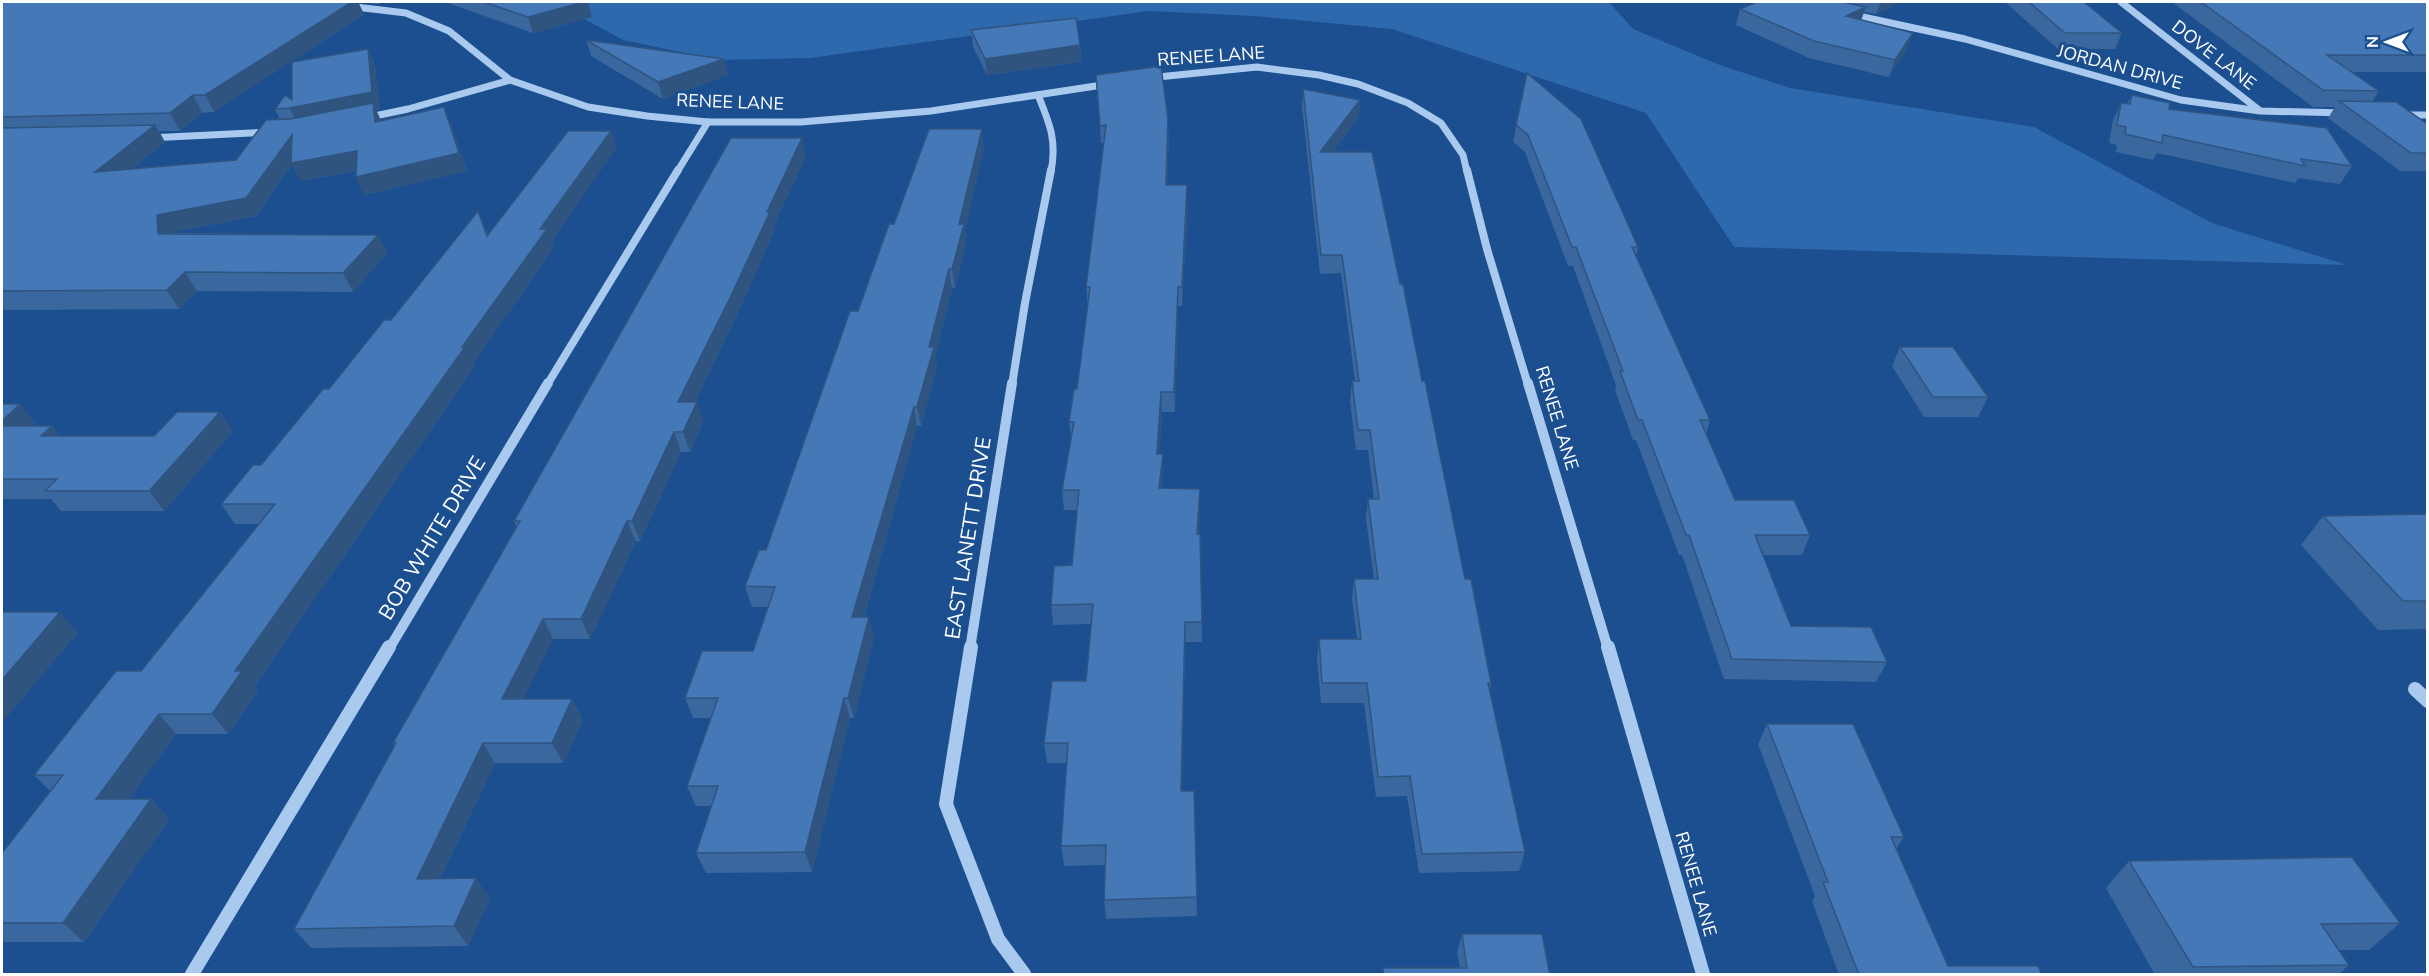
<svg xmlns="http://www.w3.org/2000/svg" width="2429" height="976" font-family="'Nunito Sans',sans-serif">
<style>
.green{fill:#2e69ad}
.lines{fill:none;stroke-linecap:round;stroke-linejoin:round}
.minor-far3{stroke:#a9c9ee;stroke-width:7}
.minor-far2{stroke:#a9c9ee;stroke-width:8}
.minor-far1{stroke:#a9c9ee;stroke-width:10}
.minor{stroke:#a9c9ee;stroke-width:14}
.wall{fill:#3a679d}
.shaded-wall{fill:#305480}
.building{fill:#4478b7;stroke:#305480;stroke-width:1.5}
.labels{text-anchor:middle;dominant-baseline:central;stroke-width:6;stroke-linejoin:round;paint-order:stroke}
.far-street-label{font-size:18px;fill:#fff;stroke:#1b4f8f}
.street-label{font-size:21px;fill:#fff;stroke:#1b4f8f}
</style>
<rect width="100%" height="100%" fill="#1b4f8f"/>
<!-- green -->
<polygon class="green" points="553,2 1609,2 1633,29 1717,64 1790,88 2034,127 2212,223 2347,265 1734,247 1646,113 1392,29 1255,16 1149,11 810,58 718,60 623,40"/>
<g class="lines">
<!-- minor-far3 -->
<g class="minor-far3">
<polyline points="2121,2 2259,110"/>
<polyline points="347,6 406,13 449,31 510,80 588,107 647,116 708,122 801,122 931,111 1109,84"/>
<polyline points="1849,14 1965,39 2181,100 2260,111 2346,113"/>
<polyline points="1148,78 1257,67 1319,75 1358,84 1408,103 1441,123 1463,155 1467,172"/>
<path d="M1038,95C1050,125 1057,140 1051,172"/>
<polyline points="2401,115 2428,115"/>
<polyline points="365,118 408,109 510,80"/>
<polyline points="148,138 270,132"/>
<polyline points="677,172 708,122"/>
</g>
<!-- minor-far2 -->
<g class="minor-far2">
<polyline points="1467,170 1487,249 1528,385"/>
<polyline points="547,385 678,170"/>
<polyline points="1012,385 1025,303 1051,170"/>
</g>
<!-- minor-far1 -->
<g class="minor-far1">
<polyline points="1528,383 1608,649"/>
<polyline points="389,649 548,383"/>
<polyline points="970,649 1012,383"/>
</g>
<!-- minor -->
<g class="minor">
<polyline points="971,647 946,804 998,939 1024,974"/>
<polyline points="1608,647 1703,974"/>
<polyline points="2415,689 2428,701"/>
<polyline points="192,974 389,647"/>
</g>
</g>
<!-- wall -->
<g class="wall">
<polygon points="2,2 383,2 379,4 358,2 364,14 214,112 202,113 180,131 159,131 165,142 132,169 236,160 280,120 275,109 292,100 368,49 375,66 380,109 376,110 381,121 451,125 467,171 364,195 356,177 356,171 301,181 292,164 256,216 168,233 378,235 387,253 353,292 197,291 179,309 2,310"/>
<polygon points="445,2 588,2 592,17 533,33"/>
<polygon points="1757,2 1901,2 1876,14 1864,12 1861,20 1913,33 1907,49 1889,77 1809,58 1736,25 1740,9"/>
<polygon points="2005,2 2084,2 2122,33 2115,49 2058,49"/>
<polygon points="2172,2 2427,2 2427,72 2351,72 2379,91 2372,102 2427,124 2427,171 2400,171 2328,118 2335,107 2313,107"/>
<polygon points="971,30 1080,45 1081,62 987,75 973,47"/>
<polygon points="586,40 724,59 728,75 663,99 591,56"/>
<polygon points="1527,73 1638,247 1636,256 1710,420 1706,434 1735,500 1810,535 1802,555 1763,555 1791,626 1887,662 1876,682 1724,679 1682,555 1679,555 1636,440 1633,440 1615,390 1616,385 1573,266 1568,266 1525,152 1513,142"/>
<polygon points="1096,75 1169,136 1167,185 1188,203 1182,306 1178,306 1175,412 1162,412 1159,454 1163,474 1162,488 1200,489 1199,534 1200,534 1202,642 1185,642 1182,791 1194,791 1197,916 1106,919 1104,900 1105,865 1064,866 1061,846 1067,763 1047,763 1044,743 1086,681 1091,624 1053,625 1051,605 1072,565 1077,510 1064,510 1062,490 1071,440 1069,422 1077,389 1088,306 1086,287 1104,143 1101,143"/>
<polygon points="1303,89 1360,100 1359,117 1332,152 1400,284 1465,579 1491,683 1490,691 1525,852 1519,871 1419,873 1407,796 1376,797 1364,703 1321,703 1317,660 1319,639 1357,639 1352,599 1354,579 1374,579 1366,519 1368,499 1374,499 1368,450 1356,450 1350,401 1352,381 1355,381 1341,273 1320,274 1302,106"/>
<polygon points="2132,95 2169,109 2352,166 2340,184 2298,178 2295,183 2157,153 2153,160 2116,152 2117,145 2109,143 2113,120 2121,103 2127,104"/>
<polygon points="611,131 616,148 552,241 554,247 473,364 474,367 254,687 258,691 228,734 176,734 129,799 151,799 169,819 84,942 2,942 2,853 50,791 34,775 141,671 259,524 235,524 221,504 261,465 391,320 486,229 488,234"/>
<polygon points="984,146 965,230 966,243 955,288 952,288 935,356 937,367 921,426 917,426 864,617 874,637 854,718 850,718 812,872 706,873 696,853 711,806 696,806 687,786 711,718 693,718 685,698 753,651 768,607 752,607 745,586 766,550 858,311 894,224"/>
<polygon points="806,156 774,225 775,230 735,319 695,402 697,402 703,422 690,452 681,452 640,541 636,541 590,639 553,639 523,699 572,699 583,720 563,763 495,763 440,879 490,898 468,946 311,948 294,929 394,746 393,743 517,527 514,521"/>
<polygon points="1900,347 1988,397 1978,417 1924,417 1892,366"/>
<polygon points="2,404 35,423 33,426 52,426 59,436 154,436 220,412 233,431 164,511 61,511 51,499 2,499"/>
<polygon points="2427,514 2427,629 2378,630 2301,545 2323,516"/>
<polygon points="1767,724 1904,837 1896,849 1948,966 2042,975 1839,975 1812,901 1815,896 1758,744"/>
<polygon points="2129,861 2400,923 2369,950 2339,950 2349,965 2338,975 2155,975 2106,888"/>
<polygon points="1462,934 1550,975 1382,975 1383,968 1460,968 1457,953"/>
</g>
<!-- shaded-wall -->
<g class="shaded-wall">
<polygon points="352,2 358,2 364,14 214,112 205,95"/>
<polygon points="584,2 588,2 592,17 533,33 528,17"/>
<polygon points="1881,2 1901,2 1876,14"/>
<polygon points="1866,7 1860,23 1846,16"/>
<polygon points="1913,33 1907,49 1889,77 1895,60"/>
<polygon points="1080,45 1081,62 987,75 985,59"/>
<polygon points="368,49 375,66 380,109 376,110 381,120 383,140 298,125 290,108"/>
<polygon points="724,59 728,75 663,99 658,82"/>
<polygon points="193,95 202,113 180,131 170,113"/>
<polygon points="1360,100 1359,117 1319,170 1320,152"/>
<polygon points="444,107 451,125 467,171 364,195 356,177"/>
<polygon points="1168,119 1169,136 1166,203 1166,185"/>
<polygon points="155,125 165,142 106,190 95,172"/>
<polygon points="982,129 984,146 965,230 966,243 955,288 952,269 959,224"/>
<polygon points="611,131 616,148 552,241 554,247 473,364 474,367 254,687 258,691 228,734 212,714 235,671 462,347 540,229"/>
<polygon points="292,135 357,151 365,169 301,181 292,164 256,216 168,233 170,252 158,234 157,215"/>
<polygon points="802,138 806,156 774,225 775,230 735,319 685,422 678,402 767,212"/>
<polygon points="1187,185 1188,203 1182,306 1182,287"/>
<polygon points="478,211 486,229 494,254 487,236"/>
<polygon points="378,235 387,253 353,292 343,273"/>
<polygon points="949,269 952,288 935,356 937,367 921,426 917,407 929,347"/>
<polygon points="185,272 197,291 179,309 167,290"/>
<polygon points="1178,287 1178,306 1175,412 1174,392"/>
<polygon points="1161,392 1162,412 1158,474 1157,454"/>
<polygon points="697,402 703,422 690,452 683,432"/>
<polygon points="20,404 35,423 12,446 2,432 2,421"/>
<polygon points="914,407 917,426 858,637 852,617"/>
<polygon points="220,412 233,431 164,511 149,491"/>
<polygon points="52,426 67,446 41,436"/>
<polygon points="674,432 681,452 640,541 632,521"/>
<polygon points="1163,454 1163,474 1160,508 1159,488"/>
<polygon points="1200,489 1200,509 1198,554 1197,534"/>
<polygon points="627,521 636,541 590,639 581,619"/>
<polygon points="60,612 78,633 2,723 2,680"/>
<polygon points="869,617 874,637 854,718 848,698"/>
<polygon points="543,619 553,639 513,720 502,699"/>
<polygon points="1185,622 1185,642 1181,811 1181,791"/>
<polygon points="844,698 850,718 812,872 805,852"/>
<polygon points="572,699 583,720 563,763 552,743"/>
<polygon points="159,714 176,734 115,819 96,799"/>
<polygon points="483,743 495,763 431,898 417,879"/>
<polygon points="151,799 169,819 84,942 63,923"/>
<polygon points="476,878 490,898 468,946 454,926"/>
</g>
<!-- building -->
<g class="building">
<polygon points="2,2 352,2 205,95 193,95 170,113 2,117"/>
<polygon points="484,2 584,2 528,17"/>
<polygon points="1757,2 1842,2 1866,7 1846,16 1913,33 1895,60 1814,41 1740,9"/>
<polygon points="2029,2 2084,2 2122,33 2065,33"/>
<polygon points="2201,2 2427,2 2427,55 2327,55 2379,91 2323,90"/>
<polygon points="1076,18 1080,45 985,59 971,30"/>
<polygon points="586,40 724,59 658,82"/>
<polygon points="368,49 372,92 290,108 275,109 285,95 292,100 292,62"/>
<polygon points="1161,66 1168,119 1166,185 1187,185 1182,287 1178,287 1174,392 1161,392 1157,454 1163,454 1159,488 1200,489 1197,534 1200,534 1202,622 1185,622 1181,791 1194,791 1197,897 1104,900 1106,845 1061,846 1068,743 1044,743 1052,681 1086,681 1093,604 1051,605 1054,566 1072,565 1079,490 1062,490 1074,422 1069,422 1074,389 1077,389 1090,287 1086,287 1106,125 1100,126 1096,75"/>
<polygon points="1527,73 1581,119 1638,247 1632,247 1710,420 1700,420 1735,500 1794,500 1810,535 1755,535 1791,626 1871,627 1887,662 1732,659 1689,535 1686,535 1642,420 1638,420 1620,371 1623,371 1576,247 1572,247 1528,135 1516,125"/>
<polygon points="1303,89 1360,100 1320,152 1372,152 1400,284 1403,284 1422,381 1425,381 1465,579 1471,579 1491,683 1488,683 1525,852 1422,854 1410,776 1378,777 1367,683 1322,683 1319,639 1361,639 1354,579 1378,579 1368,499 1379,499 1370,430 1358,430 1352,381 1359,381 1342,255 1321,255"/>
<polygon points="2132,95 2170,103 2169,109 2327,128 2352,166 2301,159 2305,166 2163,135 2162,143 2125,134 2126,127 2117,125 2121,103 2130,104"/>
<polygon points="2339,101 2396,102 2427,124 2427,153 2411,153"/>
<polygon points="373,103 375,122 444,107 459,153 356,177 357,151 291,163 292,135 246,198 157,215 158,234 378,235 343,273 185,272 167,290 2,291 2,128 155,125 95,172 236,160 266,120 291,119"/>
<polygon points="929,129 982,129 959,224 964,224 952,269 949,269 929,347 934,347 917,407 914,407 852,617 869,617 848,698 844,698 805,852 696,853 718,786 687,786 718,698 685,698 702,651 753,651 775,587 745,586 759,550 766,550 850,311 858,311 889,224 894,224"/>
<polygon points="568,131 611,131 540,229 547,229 462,347 465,347 235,671 242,671 212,714 159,714 96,799 151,799 63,923 2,923 2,853 63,775 34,775 116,671 141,671 275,504 221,504 253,465 261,465 323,389 329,389 384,320 391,320 478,211 487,236"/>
<polygon points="731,138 802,138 767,212 770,212 729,300 678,402 697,402 683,432 674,432 632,521 627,521 581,619 543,619 502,699 572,699 552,743 483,743 417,879 476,878 454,926 294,929 396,743 393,743 520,521 514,521"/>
<polygon points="1900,347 1953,347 1988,397 1933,397"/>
<polygon points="2,404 20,404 2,421"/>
<polygon points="177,412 220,412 149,491 45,491 57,479 2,479 2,426 52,426 41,436 154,436"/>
<polygon points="2427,514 2427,601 2403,601 2323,516"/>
<polygon points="2,612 60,612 2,680"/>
<polygon points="1767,724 1853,724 1904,837 1891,837 1948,966 2038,966 2042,975 1859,975 1823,882 1828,882"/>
<polygon points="2352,857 2400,923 2321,924 2349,965 2193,967 2129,861"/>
<polygon points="1462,934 1542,934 1550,975 1384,975 1383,968 1467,968"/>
</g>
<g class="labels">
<!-- far-street labels -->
<g class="far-street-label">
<text transform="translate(2214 55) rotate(38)">DOVE LANE</text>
<text transform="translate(1211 56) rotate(-4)">RENEE LANE</text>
<text transform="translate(2120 67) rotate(15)">JORDAN DRIVE</text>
<text transform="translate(730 102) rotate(2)">RENEE LANE</text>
<text transform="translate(1557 418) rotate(73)">RENEE LANE</text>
<text transform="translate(1696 884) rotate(74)">RENEE LANE</text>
</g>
<!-- street labels -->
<g class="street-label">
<text transform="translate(432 538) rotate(-59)">BOB WHITE DRIVE</text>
<text transform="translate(968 538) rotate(-81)">EAST LANETT DRIVE</text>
</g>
</g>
<!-- border -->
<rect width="2429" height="976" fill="none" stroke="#ffffff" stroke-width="6"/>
<!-- north arrow -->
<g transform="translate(2387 42) rotate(270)" stroke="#1b4f8f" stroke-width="4.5" paint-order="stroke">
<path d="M0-4.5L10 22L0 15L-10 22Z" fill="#ffffff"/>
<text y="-9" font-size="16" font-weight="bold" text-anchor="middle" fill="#ffffff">N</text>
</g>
</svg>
